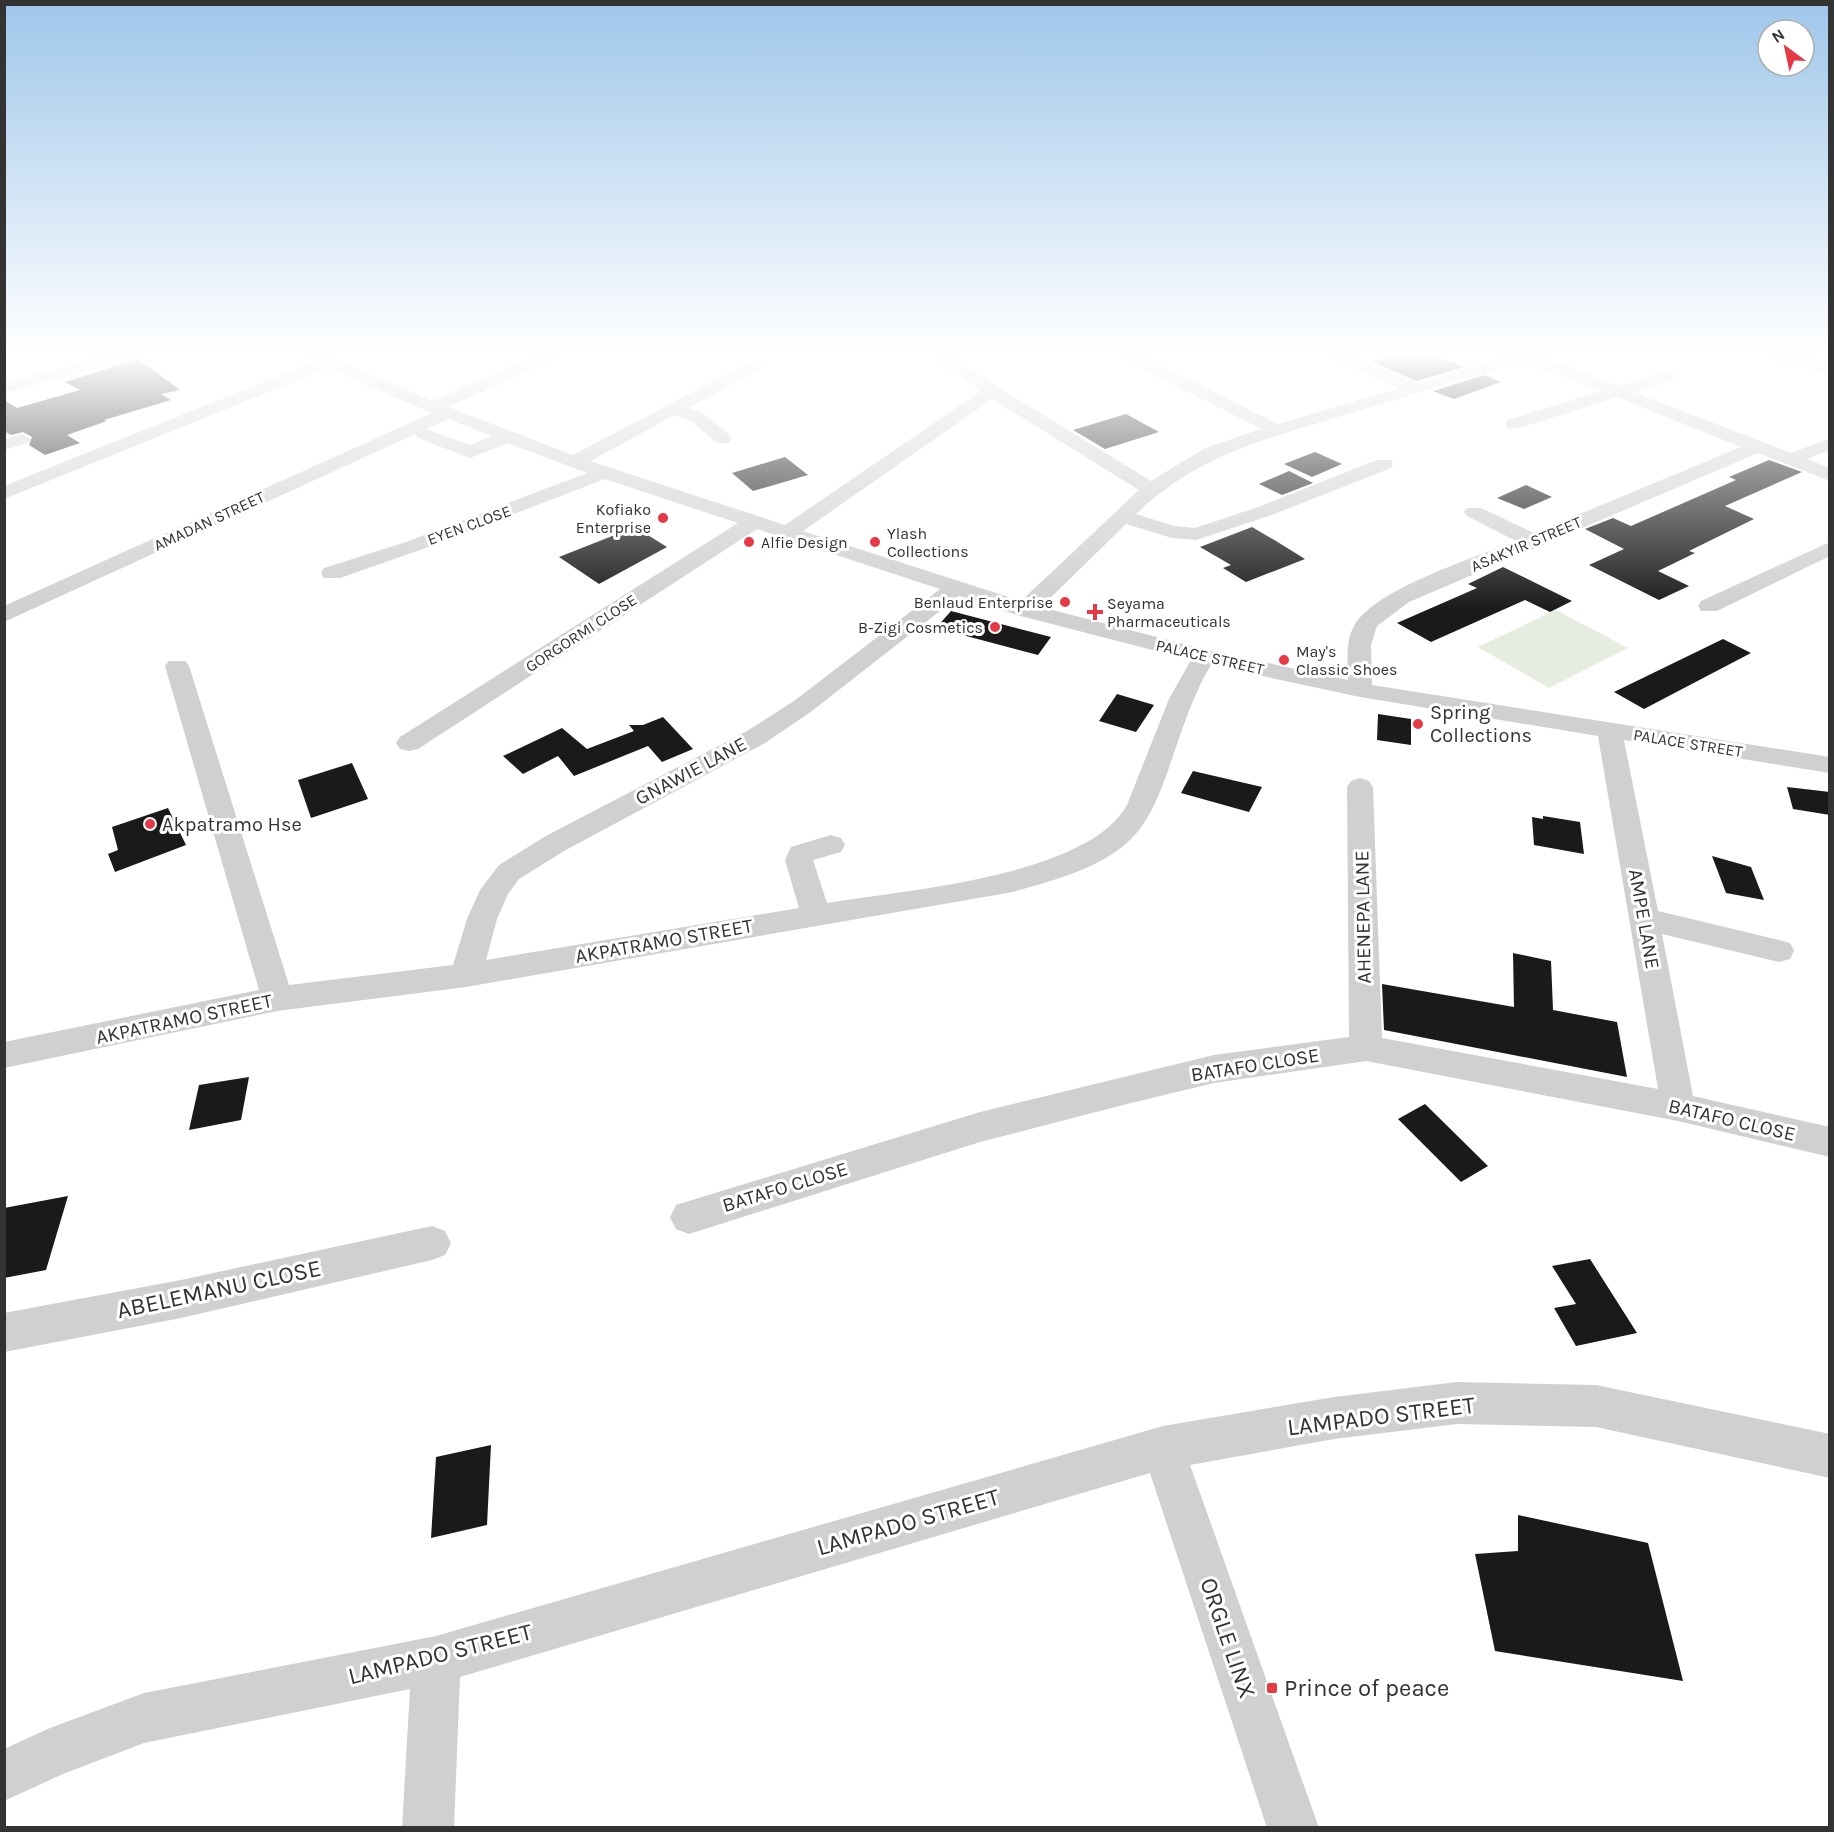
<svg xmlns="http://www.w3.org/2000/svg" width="1834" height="1832" font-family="Karla,sans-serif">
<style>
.green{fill:#e6ecdf}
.building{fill:#1a1a1a}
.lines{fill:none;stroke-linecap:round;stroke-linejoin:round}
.minor{fill:#d0d0d0;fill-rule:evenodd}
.poi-dot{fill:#e63946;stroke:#fff;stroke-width:2}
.labels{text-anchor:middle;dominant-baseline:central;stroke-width:6;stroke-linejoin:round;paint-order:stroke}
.far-poi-label{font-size:16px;fill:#333;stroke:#fff;text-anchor:start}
.far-street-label{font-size:16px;fill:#333;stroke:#fff}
.poi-label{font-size:20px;fill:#333;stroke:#fff;text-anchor:start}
.street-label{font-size:20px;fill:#333;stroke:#fff}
.near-street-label{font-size:24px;fill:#333;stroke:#fff}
.near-poi-label{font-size:24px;fill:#333;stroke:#fff;text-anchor:start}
</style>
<rect width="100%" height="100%" fill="#fff"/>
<!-- green -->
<polygon class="green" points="1556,610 1628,648 1549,688 1478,647"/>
<!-- building -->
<g class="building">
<polygon points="1403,354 1432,354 1465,367 1416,381 1371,361"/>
<polygon points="138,359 180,390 161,394 171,400 104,420 107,421 67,435 80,443 45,455 29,445 32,437 23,432 11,435 4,431 4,400 17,408 80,390 65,382"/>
<polygon points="1485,375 1501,382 1454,399 1433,391"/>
<polygon points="1126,414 1159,432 1105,449 1073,430"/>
<polygon points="1315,452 1342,464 1312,477 1284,464"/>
<polygon points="785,457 808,475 753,491 732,473"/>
<polygon points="1769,460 1802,472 1725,506 1754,519 1689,551 1695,553 1658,571 1689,586 1659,600 1589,565 1624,549 1585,529 1613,518 1631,526 1736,480 1729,477"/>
<polygon points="1289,471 1313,483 1282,495 1259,484"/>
<polygon points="1526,485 1552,497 1524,509 1497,498"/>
<polygon points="635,527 667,547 599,584 559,557"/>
<polygon points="1252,527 1276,541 1305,559 1246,582 1223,568 1231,565 1200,547"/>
<polygon points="1503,567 1572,601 1550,612 1525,600 1431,642 1397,623 1477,588 1468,584"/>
<polygon points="951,611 1051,637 1038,655 936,628"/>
<polygon points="1723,639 1751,653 1644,709 1614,692"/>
<polygon points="1117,694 1154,705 1136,732 1099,721"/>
<polygon points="1378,714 1411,719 1411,745 1377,740"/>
<polygon points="663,717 693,749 662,762 648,746 574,776 558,756 523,774 503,756 562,728 587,749 634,731 629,725 643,725"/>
<polygon points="352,763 368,799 311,818 298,780"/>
<polygon points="1193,771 1262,787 1249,812 1181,793"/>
<polygon points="1787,787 1830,792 1830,815 1793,809"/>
<polygon points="168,808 186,845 115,872 108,854 118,850 112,827"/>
<polygon points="1543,816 1580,822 1584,854 1534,845 1532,817 1543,819"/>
<polygon points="1712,856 1751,867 1764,900 1726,893"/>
<polygon points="1513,953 1551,961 1553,1010 1617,1022 1627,1077 1384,1030 1382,984 1514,1007"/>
<polygon points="249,1077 241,1120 189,1130 199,1085"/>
<polygon points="1425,1104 1488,1166 1461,1182 1398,1119"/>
<polygon points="68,1196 46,1270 4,1278 4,1208"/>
<polygon points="1590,1259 1637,1333 1576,1346 1554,1308 1576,1304 1552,1266"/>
<polygon points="491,1445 487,1525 431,1538 436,1457"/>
<polygon points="1518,1515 1648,1543 1683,1681 1495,1651 1475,1554 1518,1551"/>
</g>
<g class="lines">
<!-- minor -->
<g class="minor">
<polygon points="114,354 139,354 137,357 4,393 4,383"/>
<path d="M300,354H321L433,401L539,354H560L558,357L448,407L573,455L754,360H766L768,363L766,366L688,408L703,413L729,435L732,439L729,443H717L691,421L675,415L590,461L785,525L981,391L931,354H949L998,387L1151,481L1205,448L1261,429L1121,357L1119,354H1139L1278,424L1399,388L1329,357L1327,354H1348L1416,383L1519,354L1551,360L1618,386L1666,371L1672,372L1674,376L1672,380L1634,392L1791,453L1830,438V450L1807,459L1830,468V481L1758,453L1409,602L1377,626L1371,645L1372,685L1830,757V773L1624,740L1658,911L1779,940L1790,943L1794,951L1790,959L1779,962L1662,934L1693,1096L1830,1127V1157L1678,1121L1366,1061L1214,1083L1127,1104L980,1142L689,1234L676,1229L670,1217L676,1205L980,1112L1214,1055L1349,1037L1347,787L1351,781L1360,778L1369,781L1373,787L1382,1038L1658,1089L1598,736L1360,697L1211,665C1195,691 1185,721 1175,750C1166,776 1158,803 1142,826C1114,866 1057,879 1013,892L466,987L277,1011L4,1068V1042L259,990L165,666L169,661H185L189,666L289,985L453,965L467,919L480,890L499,865L544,837L747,731L794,701L940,589L757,529L418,749L409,751L400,749L396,743L400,737L738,523L605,479L420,550L340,578H324L321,573L324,568L406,542L587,473L508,443L470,458L418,438L415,434L4,622V606L432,413L328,368L4,499V486L314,362ZM1525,363L1601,391L1508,420L1505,424L1508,428H1520L1617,397L1741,447L1534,533L1481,508H1467L1464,512L1467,516L1516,541C1477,557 1374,589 1354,626C1345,642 1348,662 1348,680L1207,650L1041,607L1126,524L1172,538L1196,540L1272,515L1391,468L1393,464L1391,460H1377L1258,507L1195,528L1174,526L1136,514C1197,455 1269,438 1348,414C1403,397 1458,381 1513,364ZM992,399L1139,490L1021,601L803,531ZM448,419L492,436L470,445L426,429ZM959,596L1017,615L1191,660L1169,699L1127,805C1087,877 903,890 827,903L813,860L841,852L845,845L841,838L831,835L791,847L785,860L799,908L486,960L497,919L508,894L519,879L564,851L765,743L812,711Z"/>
<polygon points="1773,354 1789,354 1830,363 1830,373 1773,359"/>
<polygon points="22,434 31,439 28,443 4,450 4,439"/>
<polygon points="1830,542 1830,556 1717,611 1701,611 1698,606 1701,601"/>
<polygon points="432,1226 445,1231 451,1243 445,1255 432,1260 181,1318 4,1352 4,1313 181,1280"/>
<polygon points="1457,1382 1596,1385 1830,1434 1830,1478 1596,1427 1457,1424 1334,1439 1190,1465 1319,1828 1267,1828 1150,1473 460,1677 454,1828 402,1828 410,1689 144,1743 63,1774 4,1801 4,1749 50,1728 144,1693 436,1636 1163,1426 1334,1397"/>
</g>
</g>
<!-- sky -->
<linearGradient id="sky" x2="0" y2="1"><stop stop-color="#9ec6ea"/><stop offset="0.58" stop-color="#fff"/><stop offset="1" stop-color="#fff" stop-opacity="0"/></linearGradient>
<rect width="1834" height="610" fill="url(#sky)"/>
<!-- markers -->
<g class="poi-dot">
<circle cx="663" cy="518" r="6"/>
<circle cx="749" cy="542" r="6"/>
<circle cx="875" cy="542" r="6"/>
<circle cx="1065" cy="602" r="6"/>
<path d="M1092 603h6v6h6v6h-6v6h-6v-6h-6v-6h6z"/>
<circle cx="995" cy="627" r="6"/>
<circle cx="1284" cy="660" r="6"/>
<circle cx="1418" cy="724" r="6"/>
<circle cx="150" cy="824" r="6"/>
<rect x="1266" y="1682" width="12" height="12" rx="3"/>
</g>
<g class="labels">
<!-- far-poi labels -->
<g class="far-poi-label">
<text x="651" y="509" text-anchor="end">Kofiako<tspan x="651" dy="18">Enterprise</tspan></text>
<text x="887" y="533">Ylash<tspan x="887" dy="18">Collections</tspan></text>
<text x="761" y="542">Alfie Design</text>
<text x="1053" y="602" text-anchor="end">Benlaud Enterprise</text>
<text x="1107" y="603">Seyama<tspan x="1107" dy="18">Pharmaceuticals</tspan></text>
<text x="983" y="627" text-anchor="end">B-Zigi Cosmetics</text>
<text x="1296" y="651">May's<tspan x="1296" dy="18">Classic Shoes</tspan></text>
</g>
<!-- far-street labels -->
<g class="far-street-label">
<text transform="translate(209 521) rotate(-25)">AMADAN STREET</text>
<text transform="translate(469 525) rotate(-20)">EYEN CLOSE</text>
<text transform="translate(1526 544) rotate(-23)">ASAKYIR STREET</text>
<text transform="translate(581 633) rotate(-33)">GORGORMI CLOSE</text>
<text transform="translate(1210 657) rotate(13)">PALACE STREET</text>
<text transform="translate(1688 743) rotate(9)">PALACE STREET</text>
</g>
<!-- poi labels -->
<g class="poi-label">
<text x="1430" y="712">Spring<tspan x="1430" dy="23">Collections</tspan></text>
<text x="162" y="824">Akpatramo Hse</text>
</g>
<!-- street labels -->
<g class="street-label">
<text transform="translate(691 771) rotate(-28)">GNAWIE LANE</text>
<text transform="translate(1363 917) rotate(-91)">AHENEPA LANE</text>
<text transform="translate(1644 919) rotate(80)">AMPE LANE</text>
<text transform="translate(664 941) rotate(-10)">AKPATRAMO STREET</text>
<text transform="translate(184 1019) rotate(-12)">AKPATRAMO STREET</text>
<text transform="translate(1255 1065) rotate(-9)">BATAFO CLOSE</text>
<text transform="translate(1732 1120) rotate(13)">BATAFO CLOSE</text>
<text transform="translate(785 1187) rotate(-17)">BATAFO CLOSE</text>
</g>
<!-- near-street labels -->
<g class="near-street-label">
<text transform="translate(219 1289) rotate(-12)">ABELEMANU CLOSE</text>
<text transform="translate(1381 1416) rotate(-7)">LAMPADO STREET</text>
<text transform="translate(908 1522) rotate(-16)">LAMPADO STREET</text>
<text transform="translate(1228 1638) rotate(71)">ORGLE LINX</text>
<text transform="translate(440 1654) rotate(-14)">LAMPADO STREET</text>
</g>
<!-- near-poi labels -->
<g class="near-poi-label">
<text x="1284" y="1688">Prince of peace</text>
</g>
</g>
<!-- border -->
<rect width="1834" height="1832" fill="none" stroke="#333333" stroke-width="12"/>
<!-- north arrow -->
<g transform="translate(1786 48) rotate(327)"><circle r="28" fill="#ffffff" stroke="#adadad" stroke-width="1.5"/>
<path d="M0-4.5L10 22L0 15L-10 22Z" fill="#e63946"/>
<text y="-9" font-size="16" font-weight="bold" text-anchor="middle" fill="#333333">N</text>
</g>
</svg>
